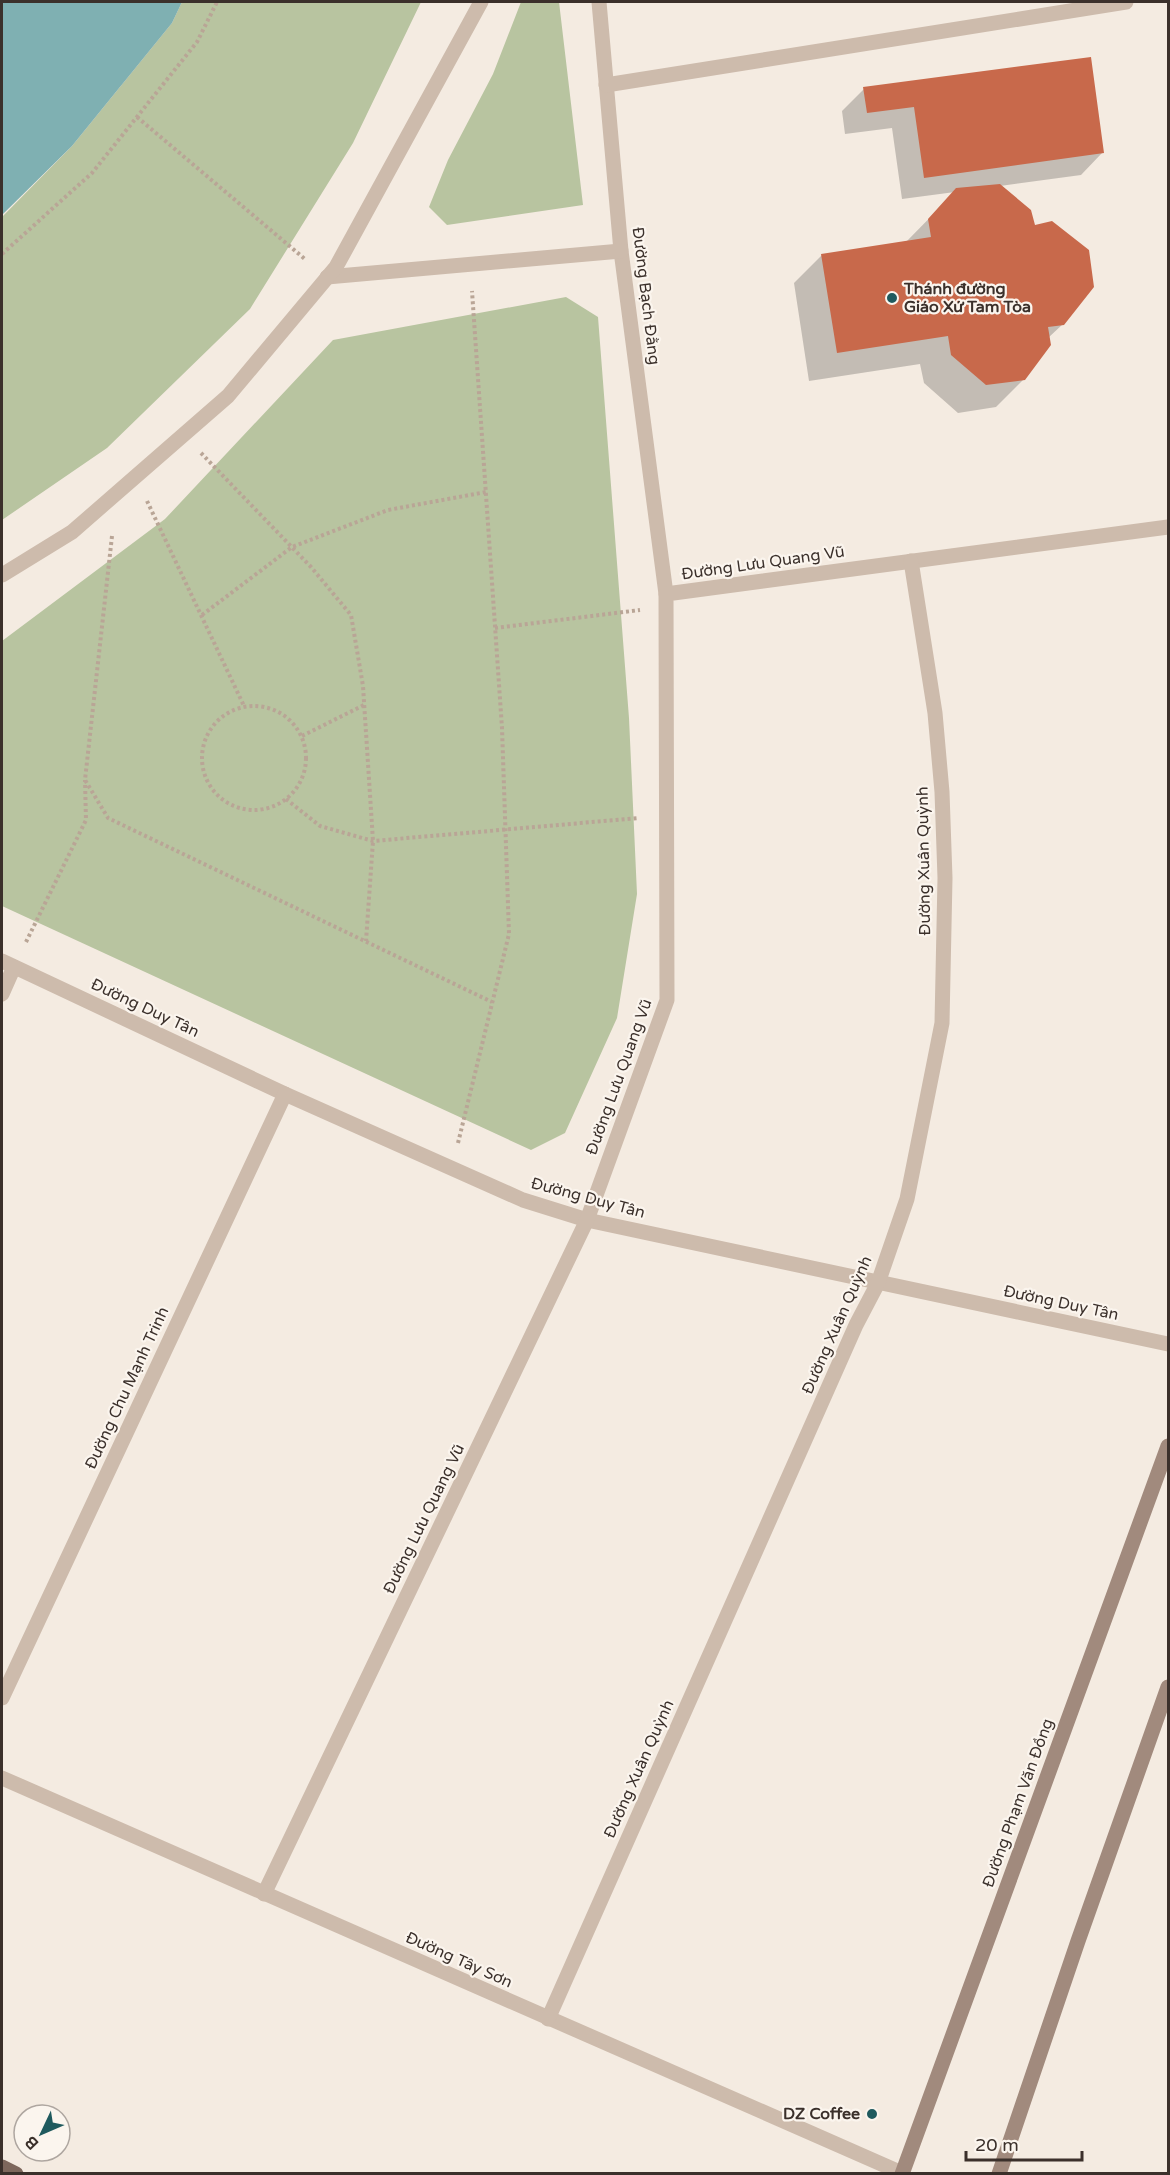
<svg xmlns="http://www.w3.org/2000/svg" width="1170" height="2175" font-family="'Varela Round',sans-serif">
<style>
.green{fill:#b8c4a0}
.water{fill:#7fb0b2}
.shadow{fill:#0003}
.building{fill:#c8694b}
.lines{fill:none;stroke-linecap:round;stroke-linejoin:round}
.path{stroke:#b9a596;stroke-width:4;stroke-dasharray:3 3;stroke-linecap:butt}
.minor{stroke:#cdbbac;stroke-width:15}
.secondary{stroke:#a18a7d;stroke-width:15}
.primary{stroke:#7d675c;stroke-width:15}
.poi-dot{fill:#1f5a5e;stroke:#fbf5ee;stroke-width:2}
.labels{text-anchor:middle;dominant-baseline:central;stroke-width:4.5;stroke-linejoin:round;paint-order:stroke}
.poi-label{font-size:16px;font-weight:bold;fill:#3b302b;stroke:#fbf5ee;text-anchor:start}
.street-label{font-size:16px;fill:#3b302b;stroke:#fbf5ee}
</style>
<rect width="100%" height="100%" fill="#f4ebe1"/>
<!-- green -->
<g class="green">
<polygon points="182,2 421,2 353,143 250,309 107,448 2,520 2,217 72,146 172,23"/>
<polygon points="521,2 559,2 583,205 447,225 429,207 448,160 493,74"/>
<polygon points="566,297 598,317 629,718 637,894 617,1018 565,1133 531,1150 2,906 2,641 165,519 333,340"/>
</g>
<!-- water -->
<polygon class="water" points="2,2 182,2 172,23 72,146 2,215"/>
<!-- shadow -->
<polygon class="shadow" points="864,89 1102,153 1081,175 1000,186 1063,324 1048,338 1024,379 996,407 958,413 924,383 920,364 809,381 794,283 822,255 906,242 955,192 902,199 892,128 845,134 842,111"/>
<!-- building -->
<g class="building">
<polygon points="1091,57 1104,153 924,178 914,107 867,113 863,87"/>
<polygon points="1000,184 1031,210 1035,225 1052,221 1089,250 1094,287 1064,325 1048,327 1051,345 1025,380 986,385 951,355 948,336 837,353 821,254 931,237 928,219 956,188"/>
</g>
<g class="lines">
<!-- path -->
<g class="path">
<polyline points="137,117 306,260"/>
<polyline points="2,254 92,173 197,42 217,2"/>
<polyline points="201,453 311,567 351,615 363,686 373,841 366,941"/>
<polyline points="147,501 244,706"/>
<polyline points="112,536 85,780 108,818 492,1002"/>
<polyline points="202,615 292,547 388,510 486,492"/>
<polyline points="495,628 640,610"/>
<circle cx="254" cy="758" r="52"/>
<polyline points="302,736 364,705"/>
<polyline points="286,799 320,826 373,841 639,818"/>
<polyline points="26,942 86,820 85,780"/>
<polyline points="458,1143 509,934 502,728 472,291"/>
</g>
<!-- minor -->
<g class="minor">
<polyline points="599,2 621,251 666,594"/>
<polyline points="606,85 1126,2"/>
<polyline points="327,277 621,251"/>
<polyline points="2,575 72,532 228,396 336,267 481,2"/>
<polyline points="2,961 285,1094 523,1200 587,1220 1168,1344"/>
<polyline points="2,994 14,967"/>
<polyline points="2,1698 285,1094"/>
<polyline points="2,1778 902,2173"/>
<polyline points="264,1894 587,1220 667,1000 666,594 1168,527"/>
<polyline points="548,2019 856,1325 878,1283 907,1199 942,1023 945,878 942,792 935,713 911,561"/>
</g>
<!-- secondary -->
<g class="secondary">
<polyline points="902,2174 1168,1446"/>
<polyline points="999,2174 1078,1941 1168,1687"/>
</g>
<!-- primary -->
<polyline class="primary" points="2,2167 16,2174"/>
</g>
<!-- markers -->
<g class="poi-dot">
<circle cx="892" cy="298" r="6"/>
<circle cx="872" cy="2114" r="6"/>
</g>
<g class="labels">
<!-- poi labels -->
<g class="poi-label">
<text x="904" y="289">Thánh đường<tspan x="904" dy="18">Giáo Xứ Tam Tòa</tspan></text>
<text x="860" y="2114" text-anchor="end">DZ Coffee</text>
</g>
<!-- street labels -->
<g class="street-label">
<text transform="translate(646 296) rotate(83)">Đường Bạch Đằng</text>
<text transform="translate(763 563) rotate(-8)">Đường Lưu Quang Vũ</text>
<text transform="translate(924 861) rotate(-91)">Đường Xuân Quỳnh</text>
<text transform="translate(145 1008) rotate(25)">Đường Duy Tân</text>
<text transform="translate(619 1077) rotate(-70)">Đường Lưu Quang Vũ</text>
<text transform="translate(588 1198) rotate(15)">Đường Duy Tân</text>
<text transform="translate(1061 1303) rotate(12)">Đường Duy Tân</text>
<text transform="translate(837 1325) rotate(-66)">Đường Xuân Quỳnh</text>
<text transform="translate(127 1388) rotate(-65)">Đường Chu Mạnh Trinh</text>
<text transform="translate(424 1519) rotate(-64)">Đường Lưu Quang Vũ</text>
<text transform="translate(639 1769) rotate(-66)">Đường Xuân Quỳnh</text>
<text transform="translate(1018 1803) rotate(-70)">Đường Phạm Văn Đồng</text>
<text transform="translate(459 1960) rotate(24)">Đường Tây Sơn</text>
</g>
</g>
<!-- border -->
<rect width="1170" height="2175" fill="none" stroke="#3b302b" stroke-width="6"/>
<!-- north arrow -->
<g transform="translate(42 2133) rotate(226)"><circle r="28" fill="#fbf5ee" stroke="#aea6a0" stroke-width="1.5"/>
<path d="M0-4.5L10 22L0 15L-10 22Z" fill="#1f5a5e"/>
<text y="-9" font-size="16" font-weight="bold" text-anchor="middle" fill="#3b302b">B</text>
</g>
<!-- scale -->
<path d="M966 2151v9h116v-9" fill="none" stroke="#3b302b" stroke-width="3"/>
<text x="975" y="2151" font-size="18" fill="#3b302b" stroke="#fbf5ee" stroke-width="4.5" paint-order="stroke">20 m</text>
</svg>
